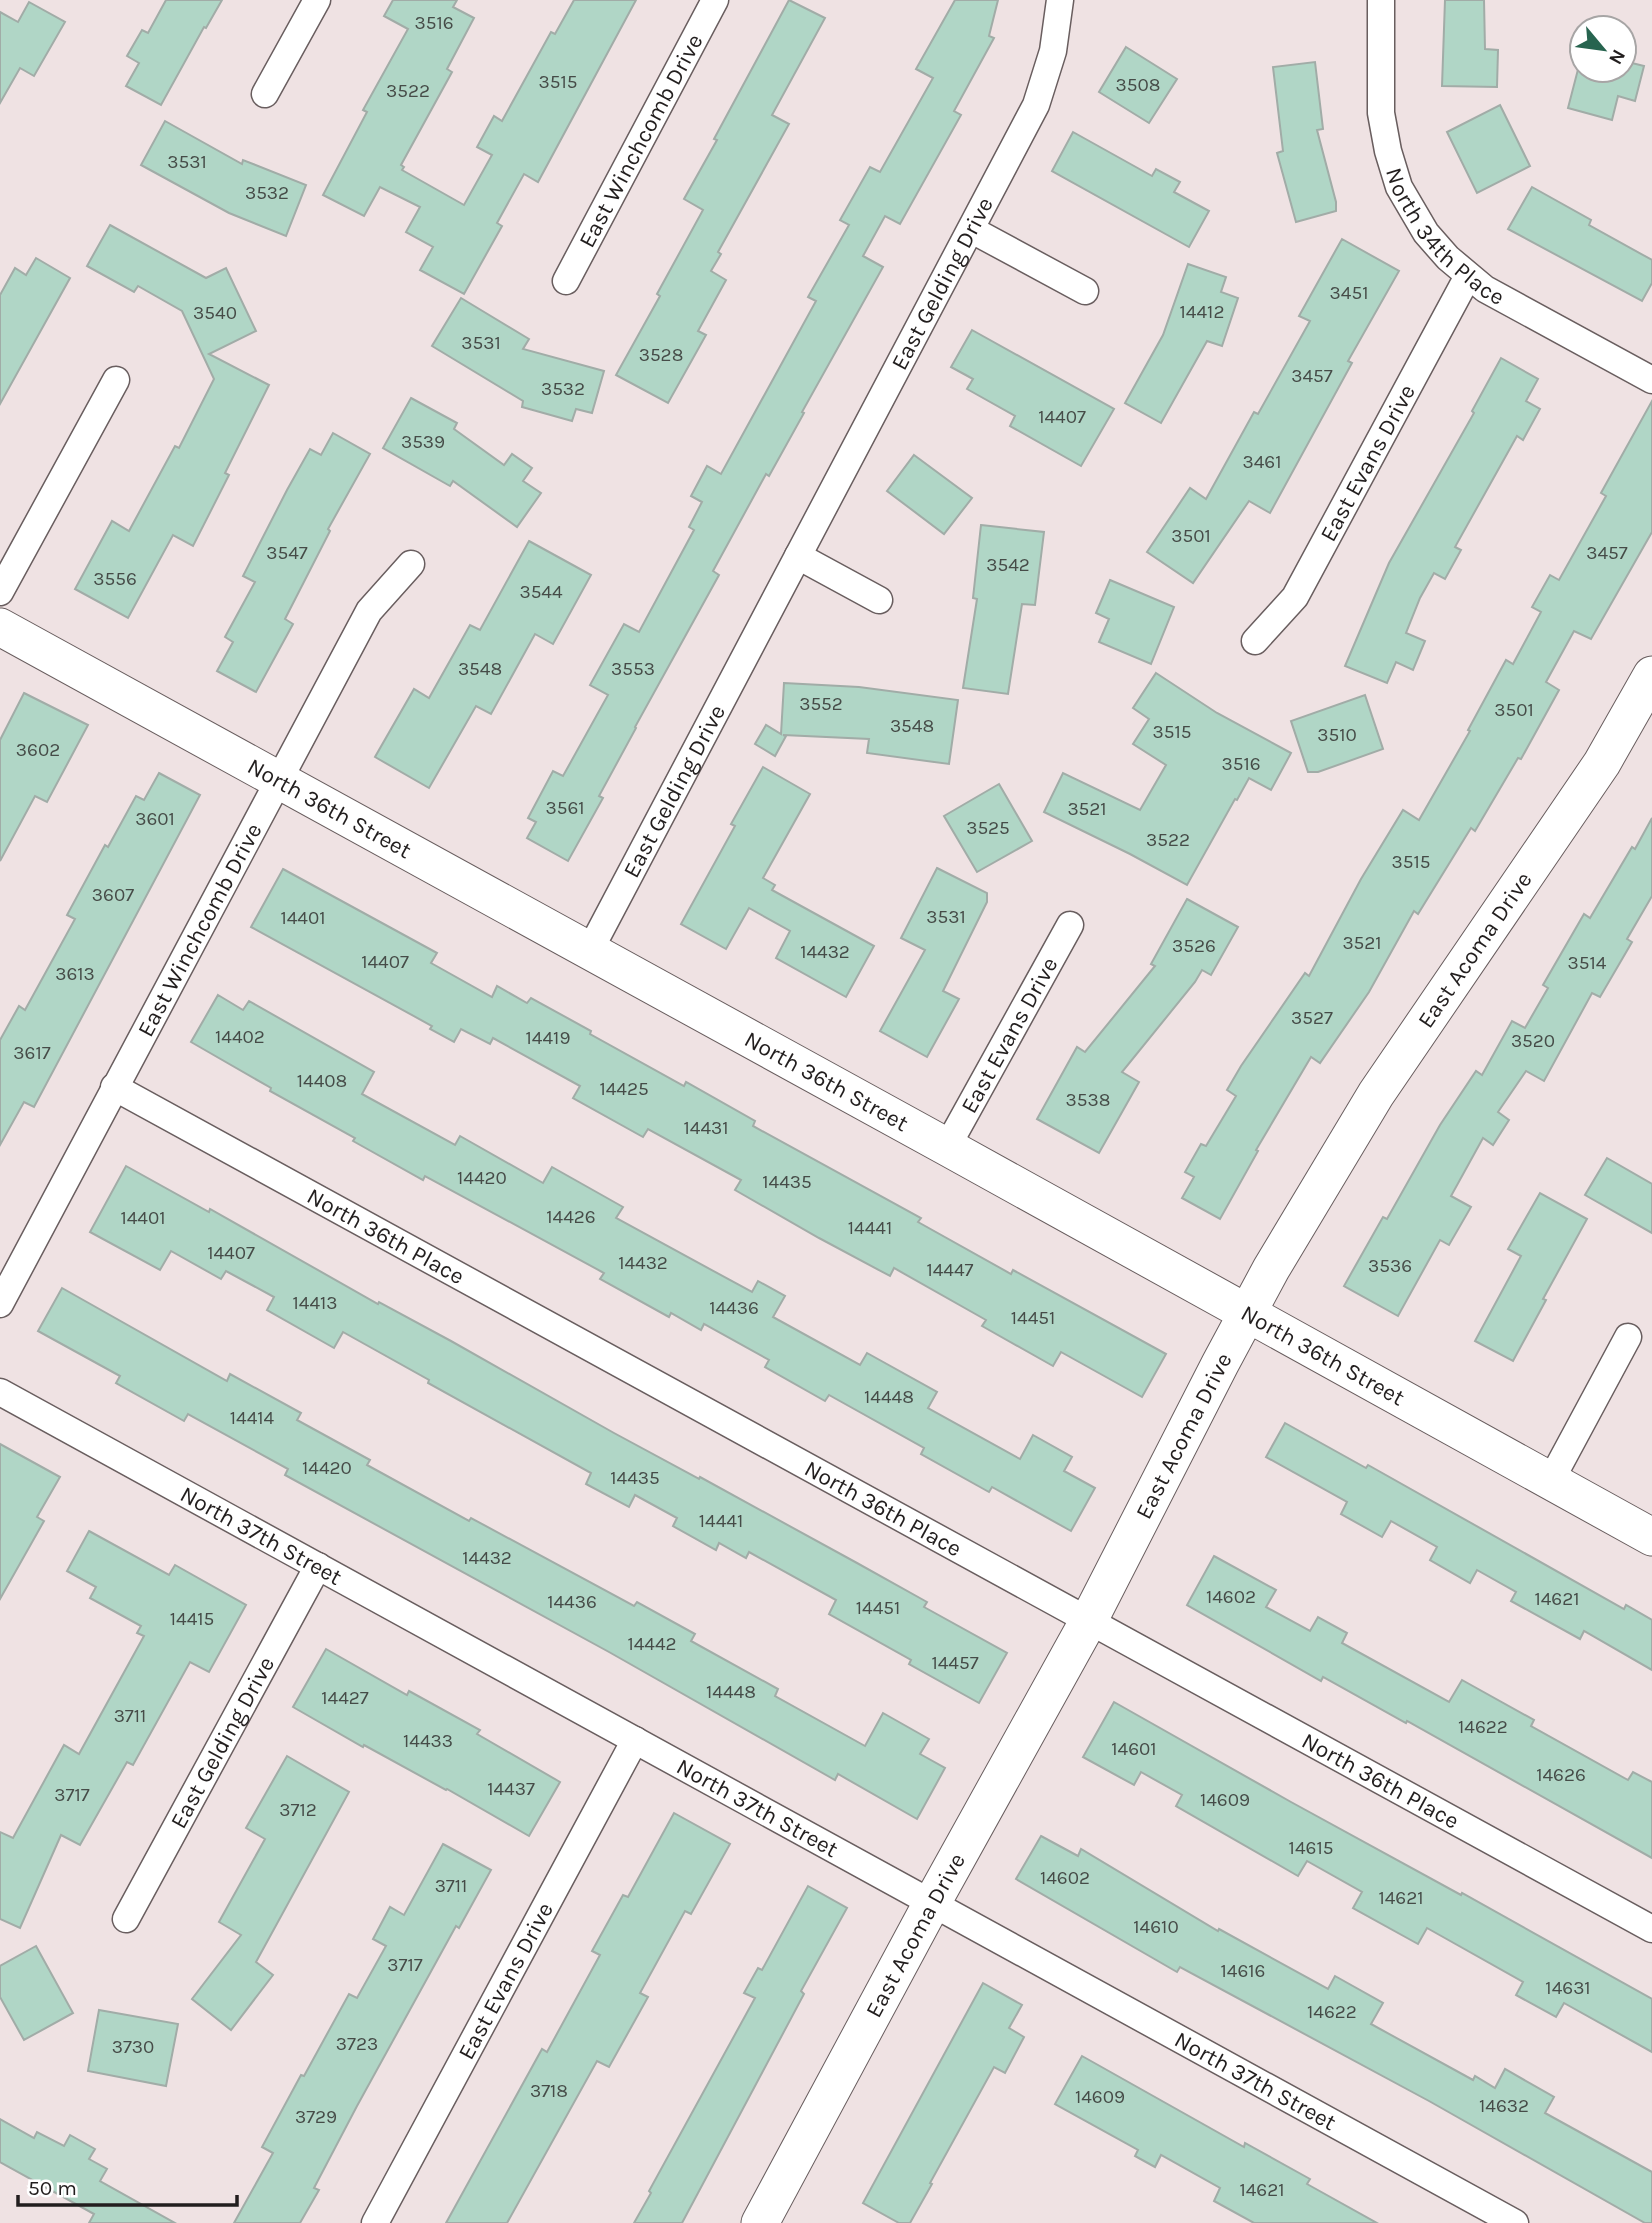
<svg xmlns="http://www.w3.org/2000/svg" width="1652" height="2223" font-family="Karla,sans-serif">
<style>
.building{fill:#b0d6c6;stroke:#a1aca7;stroke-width:2}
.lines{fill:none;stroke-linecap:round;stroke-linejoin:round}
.street-casing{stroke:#695e5f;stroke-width:29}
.secondary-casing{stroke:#695e5f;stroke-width:39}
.street{stroke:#fff;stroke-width:26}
.secondary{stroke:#fff;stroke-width:37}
.labels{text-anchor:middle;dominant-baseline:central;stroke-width:5;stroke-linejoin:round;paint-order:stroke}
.number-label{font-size:19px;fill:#464c48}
.street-label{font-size:23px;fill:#221e1e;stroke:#fff}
</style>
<rect width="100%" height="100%" fill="#efe2e3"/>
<!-- building -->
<g class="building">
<polygon points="166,0 222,0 206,28 204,27 161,105 126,86 139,63 127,56 142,30 148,33"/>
<polygon points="393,0 457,0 453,7 474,18 447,69 452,72 401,165 404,167 402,170 464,205 492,155 477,147 494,116 502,121 551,32 555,34 574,0 636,0 538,182 524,174 497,223 502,226 464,294 420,270 433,247 406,232 420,207 380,187 364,216 323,195 367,112 363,110 408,29 384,16"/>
<polygon points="789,0 825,18 772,115 789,124 718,252 721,254 711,271 726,280 698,331 706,335 668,403 616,375 660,296 657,294 703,210 684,199 717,140 714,139"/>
<polygon points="955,0 998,0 989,36 994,38 954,111 961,115 900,224 885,216 863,256 883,267 802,412 804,413 769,476 766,474 713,571 719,575 635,727 636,728 599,796 603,798 568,861 527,838 536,822 528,818 553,771 563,776 608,695 590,685 624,624 639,632 694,530 689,527 702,502 691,496 707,466 721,474 816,301 808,297 849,225 840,220 870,167 880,172 933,78 916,69"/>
<polygon points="1445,0 1484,0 1485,49 1498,50 1497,87 1442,86"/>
<polygon points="29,2 65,22 34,76 20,68 0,103 0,12 18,22"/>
<polygon points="1126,47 1177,79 1149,123 1099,92"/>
<polygon points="1582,54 1582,70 1624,70 1624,61 1644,66 1635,101 1618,96 1612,120 1568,108"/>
<polygon points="1315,62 1323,129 1317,130 1336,202 1336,211 1296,222 1277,153 1283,151 1273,67"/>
<polygon points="1500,105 1530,166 1477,193 1447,132"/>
<polygon points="165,121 242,164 243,160 306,185 286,236 229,213 141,165"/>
<polygon points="1073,132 1152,176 1156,169 1180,182 1174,192 1209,211 1189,247 1052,171"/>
<polygon points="1532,187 1591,220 1589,225 1652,260 1652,283 1642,301 1508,229"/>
<polygon points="110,225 206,278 226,268 256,331 209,354 269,385 225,473 229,475 193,546 173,535 128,618 75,589 112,521 129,531 175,446 179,448 214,379 182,311 138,286 134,292 87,266"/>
<polygon points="1342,239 1399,271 1348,361 1352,363 1270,513 1249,501 1193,583 1147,552 1190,488 1206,499 1254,412 1258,414 1310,321 1299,316"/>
<polygon points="36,258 70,278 0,404 0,295 15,268 26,275"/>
<polygon points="1188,264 1226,277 1221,292 1238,298 1222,346 1207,341 1161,423 1125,403 1163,335"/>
<polygon points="461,298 529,339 523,349 604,371 592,413 576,409 572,421 522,407 523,401 432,346"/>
<polygon points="972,330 1114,409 1081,466 1010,426 1015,416 967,389 973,379 951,367"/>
<polygon points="1501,358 1538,379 1526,401 1540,409 1523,440 1517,436 1455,547 1461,550 1445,579 1434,573 1420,598 1406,633 1425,641 1413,670 1396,662 1387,683 1345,666 1389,563 1474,413 1472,411"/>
<polygon points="411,398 457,423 454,429 504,465 512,454 532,468 523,481 541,493 517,527 453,481 450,486 383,448"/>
<polygon points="1652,401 1652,532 1591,639 1574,631 1546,682 1559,690 1521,759 1518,758 1475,831 1471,828 1418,914 1414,911 1369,992 1320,1063 1311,1057 1256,1150 1258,1151 1220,1219 1182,1198 1194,1177 1185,1172 1201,1144 1206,1146 1236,1096 1227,1090 1241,1066 1305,973 1309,976 1361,879 1403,810 1419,820 1470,731 1468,730 1506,660 1513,664 1541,612 1532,607 1550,575 1559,580 1606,496 1601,493"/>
<polygon points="333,433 370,454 328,529 330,531 285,619 293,624 256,692 217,671 233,642 225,637 255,582 243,576 287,490 310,449 321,455"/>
<polygon points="914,455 972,498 944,534 887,491"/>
<polygon points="981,525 1044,532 1035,605 1022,604 1008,694 963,688 977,599 973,598"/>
<polygon points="529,541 591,575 553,644 535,634 491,714 476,706 429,788 375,757 414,689 429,698 470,625 480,630"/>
<polygon points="1110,580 1174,607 1151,664 1099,642 1109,619 1096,613"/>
<polygon points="1156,673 1217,713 1291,753 1271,790 1249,778 1237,800 1235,799 1187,885 1130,854 1044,812 1063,773 1140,810 1166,765 1133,744 1149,719 1133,708"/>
<polygon points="784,683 859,687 958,700 949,764 867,753 869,739 783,735 786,736 775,756 755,744 766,725 781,734"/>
<polygon points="24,693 88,725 47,802 35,796 0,861 0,740"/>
<polygon points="1365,695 1383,749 1318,772 1308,772 1291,721"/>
<polygon points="763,767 810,794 763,878 775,885 772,890 874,946 846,997 776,958 790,931 749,908 726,949 681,924 735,826 731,824"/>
<polygon points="159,773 200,795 34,1107 24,1102 0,1145 0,1040 19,1006 25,1010 75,919 67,915 105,845 108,847 136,796 144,800"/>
<polygon points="999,784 1032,841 977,872 944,816"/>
<polygon points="1652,818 1652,896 1627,939 1632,942 1600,997 1592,993 1544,1081 1526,1071 1498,1112 1509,1120 1493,1145 1483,1138 1451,1196 1471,1207 1449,1245 1440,1240 1398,1316 1344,1286 1383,1217 1387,1219 1440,1125 1476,1071 1482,1075 1512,1021 1525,1028 1548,988 1543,985 1584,914 1590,918 1632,847 1635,849"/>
<polygon points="937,868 987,893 987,902 943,991 959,999 927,1057 880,1031 925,950 901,938"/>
<polygon points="283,869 437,953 431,963 492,997 497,986 527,1003 531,998 591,1031 590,1034 684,1086 686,1082 755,1121 753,1126 921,1218 918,1222 1011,1274 1013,1270 1166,1354 1142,1397 1061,1352 1053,1366 982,1326 986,1320 894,1268 890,1276 819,1238 735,1190 741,1180 648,1129 643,1137 573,1098 580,1086 493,1038 490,1044 461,1029 454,1042 430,1029 432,1026 251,927"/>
<polygon points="1187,899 1238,927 1211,975 1202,970 1195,982 1122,1072 1139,1082 1099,1153 1037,1119 1077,1047 1085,1052 1155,966 1151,964"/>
<polygon points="218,995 243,1010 249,1001 374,1072 362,1094 455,1145 460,1136 543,1183 552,1167 623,1207 616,1218 752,1292 758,1281 785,1296 773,1317 860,1365 867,1353 937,1392 928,1408 1020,1459 1033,1435 1072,1457 1064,1471 1095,1488 1071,1531 992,1487 989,1492 921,1454 924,1448 829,1395 825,1401 765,1367 769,1360 704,1324 701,1330 671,1313 669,1317 600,1279 604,1273 425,1176 423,1180 353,1141 355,1138 270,1091 271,1088 191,1042"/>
<polygon points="1607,1158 1652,1184 1652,1233 1585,1195"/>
<polygon points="126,1166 209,1212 210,1209 378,1304 379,1302 451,1341 614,1433 699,1479 700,1477 857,1563 927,1602 924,1607 1007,1653 979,1703 909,1664 911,1660 829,1614 836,1600 749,1552 746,1558 719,1543 716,1550 673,1526 677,1518 635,1495 629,1507 586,1484 591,1473 428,1383 429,1380 343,1332 334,1348 267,1310 274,1297 226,1271 221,1279 171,1251 160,1270 90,1232"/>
<polygon points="1540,1193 1587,1219 1543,1299 1546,1300 1513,1361 1475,1341 1521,1256 1508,1249"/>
<polygon points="62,1288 227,1381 230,1374 301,1413 297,1420 370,1460 367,1465 469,1521 471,1518 634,1606 637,1602 695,1634 691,1641 778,1689 775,1696 865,1746 883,1713 929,1739 920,1754 945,1768 917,1819 838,1774 835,1780 609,1652 285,1475 288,1469 188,1414 184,1421 116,1383 120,1376 38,1331"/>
<polygon points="1285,1423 1366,1468 1368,1465 1624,1609 1626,1605 1652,1620 1652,1670 1584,1631 1580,1639 1511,1601 1516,1592 1477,1570 1470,1583 1430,1560 1437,1547 1391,1521 1382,1537 1341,1514 1347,1502 1266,1457"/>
<polygon points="0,1444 60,1477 37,1517 44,1521 0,1599"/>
<polygon points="89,1531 169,1575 175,1565 246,1605 209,1672 190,1662 133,1765 127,1762 80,1845 61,1835 20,1928 0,1919 0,1832 13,1838 64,1745 79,1754 144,1636 137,1633 141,1626 90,1598 96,1587 67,1571"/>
<polygon points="1214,1556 1276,1590 1266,1607 1310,1631 1318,1617 1347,1633 1342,1643 1449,1702 1462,1680 1534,1720 1531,1726 1628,1780 1633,1772 1652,1782 1652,1858 1407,1721 1406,1723 1323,1677 1321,1681 1187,1605"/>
<polygon points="326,1649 407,1695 409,1691 480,1730 477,1734 560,1782 529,1836 447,1789 446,1790 364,1745 363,1747 293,1707"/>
<polygon points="1114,1702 1291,1802 1461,1895 1462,1893 1652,1999 1652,2052 1564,2003 1556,2017 1516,1995 1523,1982 1427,1928 1418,1944 1353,1908 1362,1892 1307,1861 1298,1876 1176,1806 1182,1795 1141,1772 1134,1785 1083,1757"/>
<polygon points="287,1756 349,1792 256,1962 273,1975 231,2030 192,1999 241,1935 219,1922 265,1839 246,1828"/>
<polygon points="674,1813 730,1844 691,1914 685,1911 640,1993 648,1997 609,2067 597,2061 507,2223 446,2223 542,2049 547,2052 600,1955 592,1951 623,1895 628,1897"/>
<polygon points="1041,1836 1078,1856 1081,1849 1218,1931 1219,1929 1328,1989 1335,1976 1383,2003 1371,2024 1473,2080 1475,2076 1495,2088 1505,2069 1554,2097 1545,2113 1652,2172 1652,2223 1645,2223 1429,2101 1180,1967 1177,1972 1016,1879"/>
<polygon points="443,1844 491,1870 459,1928 456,1926 357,2106 314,2188 319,2190 300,2223 234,2223 273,2153 262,2147 301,2075 304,2076 349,1994 357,1998 386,1946 373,1939 390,1907 404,1915"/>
<polygon points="808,1886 847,1908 801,1991 804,1994 682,2223 634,2223 651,2193 649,2191 755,1998 744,1993 758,1968 762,1970"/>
<polygon points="36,1946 73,2013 24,2040 0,1997 0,1966"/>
<polygon points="983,1983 1022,2005 1009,2028 1024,2037 1005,2073 994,2067 930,2183 932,2184 910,2223 899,2223 863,2203"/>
<polygon points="99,2010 178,2024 166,2086 88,2071"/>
<polygon points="1082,2056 1244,2147 1245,2143 1310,2179 1307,2184 1377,2223 1254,2223 1214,2201 1220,2188 1161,2155 1155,2167 1135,2156 1138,2150 1055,2104"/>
<polygon points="0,2119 34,2138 37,2132 64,2146 70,2135 95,2149 89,2159 107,2169 100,2181 175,2223 89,2223 94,2214 0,2162"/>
</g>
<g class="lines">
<!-- street casing -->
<g class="street-casing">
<g id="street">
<path id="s1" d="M1381,0V113L1388,151L1399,187L1426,233L1448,258L1485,289L1652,380"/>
<polyline points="265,94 317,0"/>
<polyline points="972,230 1085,291"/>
<path id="s2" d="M566,281L715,0"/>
<polyline points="798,556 879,600"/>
<polyline points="0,592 116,380"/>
<path id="s3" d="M1255,641L1295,597L1468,276"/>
<path id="s4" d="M589,952L1036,105L1053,51L1060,0"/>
<path id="s5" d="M114,1087L1652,1929"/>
<path id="s6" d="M947,1147L1070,925"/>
<path id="s7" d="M0,1304L369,611L411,564"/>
<path id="s8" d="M0,1392L1515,2223"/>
<polyline points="1550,1482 1628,1337"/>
<path id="s9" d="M126,1919L318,1566"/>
<path id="s10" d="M375,2223L635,1740"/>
</g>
</g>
<!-- secondary casing -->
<g class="secondary-casing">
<g id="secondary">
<path id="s11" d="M0,627L947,1147L1652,1537"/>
<path id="s12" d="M760,2223L932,1903L1089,1620L1220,1364L1271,1269L1376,1094L1602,763L1652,675"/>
</g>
</g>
<!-- street -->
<use href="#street" class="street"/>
<!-- secondary -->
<use href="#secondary" class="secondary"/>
</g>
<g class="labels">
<!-- number labels -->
<g class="number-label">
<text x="434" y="23">3516</text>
<text x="558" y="82">3515</text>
<text x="1138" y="85">3508</text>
<text x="408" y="91">3522</text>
<text x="187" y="162">3531</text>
<text x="267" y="193">3532</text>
<text x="1349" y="293">3451</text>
<text x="1202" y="312">14412</text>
<text x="215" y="313">3540</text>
<text x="481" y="343">3531</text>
<text x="661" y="355">3528</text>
<text x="1312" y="376">3457</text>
<text x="563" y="389">3532</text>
<text x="1062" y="417">14407</text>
<text x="423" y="442">3539</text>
<text x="1262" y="462">3461</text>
<text x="1191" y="536">3501</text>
<text x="287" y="553">3547</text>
<text x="1607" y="553">3457</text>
<text x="1008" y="565">3542</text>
<text x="115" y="579">3556</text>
<text x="541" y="592">3544</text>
<text x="480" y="669">3548</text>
<text x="633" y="669">3553</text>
<text x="821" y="704">3552</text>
<text x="1514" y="710">3501</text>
<text x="912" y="726">3548</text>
<text x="1172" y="732">3515</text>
<text x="1337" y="735">3510</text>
<text x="38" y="750">3602</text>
<text x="1241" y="764">3516</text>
<text x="565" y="808">3561</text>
<text x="1087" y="809">3521</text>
<text x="155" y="819">3601</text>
<text x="988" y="828">3525</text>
<text x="1168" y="840">3522</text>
<text x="1411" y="862">3515</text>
<text x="113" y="895">3607</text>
<text x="946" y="917">3531</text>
<text x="303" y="918">14401</text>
<text x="1362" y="943">3521</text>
<text x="1194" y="946">3526</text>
<text x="825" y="952">14432</text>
<text x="385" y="962">14407</text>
<text x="1587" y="963">3514</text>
<text x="75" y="974">3613</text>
<text x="1312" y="1018">3527</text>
<text x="240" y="1037">14402</text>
<text x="548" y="1038">14419</text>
<text x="1533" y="1041">3520</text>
<text x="32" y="1053">3617</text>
<text x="322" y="1081">14408</text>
<text x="624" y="1089">14425</text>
<text x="1088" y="1100">3538</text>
<text x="706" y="1128">14431</text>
<text x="482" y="1178">14420</text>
<text x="787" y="1182">14435</text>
<text x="571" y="1217">14426</text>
<text x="143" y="1218">14401</text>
<text x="870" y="1228">14441</text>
<text x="231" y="1253">14407</text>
<text x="643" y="1263">14432</text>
<text x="1390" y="1266">3536</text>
<text x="950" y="1270">14447</text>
<text x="315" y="1303">14413</text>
<text x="734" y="1308">14436</text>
<text x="1033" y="1318">14451</text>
<text x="889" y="1397">14448</text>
<text x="252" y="1418">14414</text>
<text x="327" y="1468">14420</text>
<text x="635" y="1478">14435</text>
<text x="721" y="1521">14441</text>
<text x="487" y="1558">14432</text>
<text x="1231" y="1597">14602</text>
<text x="1557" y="1599">14621</text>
<text x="572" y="1602">14436</text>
<text x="878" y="1608">14451</text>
<text x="192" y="1619">14415</text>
<text x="652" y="1644">14442</text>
<text x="955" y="1663">14457</text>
<text x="731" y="1692">14448</text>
<text x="345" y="1698">14427</text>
<text x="130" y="1716">3711</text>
<text x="1483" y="1727">14622</text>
<text x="428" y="1741">14433</text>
<text x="1134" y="1749">14601</text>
<text x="1561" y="1775">14626</text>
<text x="511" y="1789">14437</text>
<text x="72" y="1795">3717</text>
<text x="1225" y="1800">14609</text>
<text x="298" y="1810">3712</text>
<text x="1311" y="1848">14615</text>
<text x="1065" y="1878">14602</text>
<text x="451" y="1886">3711</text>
<text x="1401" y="1898">14621</text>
<text x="1156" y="1927">14610</text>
<text x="405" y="1965">3717</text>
<text x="1243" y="1971">14616</text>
<text x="1568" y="1988">14631</text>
<text x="1332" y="2012">14622</text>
<text x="357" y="2044">3723</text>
<text x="133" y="2047">3730</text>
<text x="549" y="2091">3718</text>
<text x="1100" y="2097">14609</text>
<text x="1504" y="2106">14632</text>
<text x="316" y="2117">3729</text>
<text x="1262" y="2190">14621</text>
</g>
<!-- street labels -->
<g class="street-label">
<text stroke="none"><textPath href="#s2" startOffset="159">East Winchcomb Drive</textPath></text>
<text stroke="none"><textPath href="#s1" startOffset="257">North 34th Place</textPath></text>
<text stroke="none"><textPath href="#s4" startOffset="756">East Gelding Drive</textPath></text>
<text stroke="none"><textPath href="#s3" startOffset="212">East Evans Drive</textPath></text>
<text stroke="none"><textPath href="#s4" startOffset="182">East Gelding Drive</textPath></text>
<text stroke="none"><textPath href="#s11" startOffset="376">North 36th Street</textPath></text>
<text stroke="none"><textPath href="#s7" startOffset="424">East Winchcomb Drive</textPath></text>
<text stroke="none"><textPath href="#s12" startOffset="1461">East Acoma Drive</textPath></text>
<text stroke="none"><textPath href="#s6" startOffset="128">East Evans Drive</textPath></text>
<text stroke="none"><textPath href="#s11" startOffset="943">North 36th Street</textPath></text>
<text stroke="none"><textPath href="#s5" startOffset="310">North 36th Place</textPath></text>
<text stroke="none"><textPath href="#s11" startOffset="1510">North 36th Street</textPath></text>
<text stroke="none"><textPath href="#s12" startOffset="894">East Acoma Drive</textPath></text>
<text stroke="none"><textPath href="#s5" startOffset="877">North 36th Place</textPath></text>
<text stroke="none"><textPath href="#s8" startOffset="298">North 37th Street</textPath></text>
<text stroke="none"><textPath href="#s9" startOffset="201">East Gelding Drive</textPath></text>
<text stroke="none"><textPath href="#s5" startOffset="1444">North 36th Place</textPath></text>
<text stroke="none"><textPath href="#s8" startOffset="864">North 37th Street</textPath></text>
<text stroke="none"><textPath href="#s12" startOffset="327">East Acoma Drive</textPath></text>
<text stroke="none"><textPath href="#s10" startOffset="275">East Evans Drive</textPath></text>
<text stroke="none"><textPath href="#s8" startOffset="1432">North 37th Street</textPath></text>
</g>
</g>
<!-- north arrow -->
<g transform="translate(1603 49) rotate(119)"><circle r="33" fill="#ffffff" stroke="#a7a5a5" stroke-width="2"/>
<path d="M0-5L12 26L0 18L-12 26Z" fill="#27644f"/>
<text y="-10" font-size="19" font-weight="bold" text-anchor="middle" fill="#221e1e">N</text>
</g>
<!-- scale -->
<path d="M18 2195v10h219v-10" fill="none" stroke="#221e1e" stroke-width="3.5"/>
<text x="28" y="2195" font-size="21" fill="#221e1e" stroke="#ffffff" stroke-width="5" paint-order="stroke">50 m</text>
</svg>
